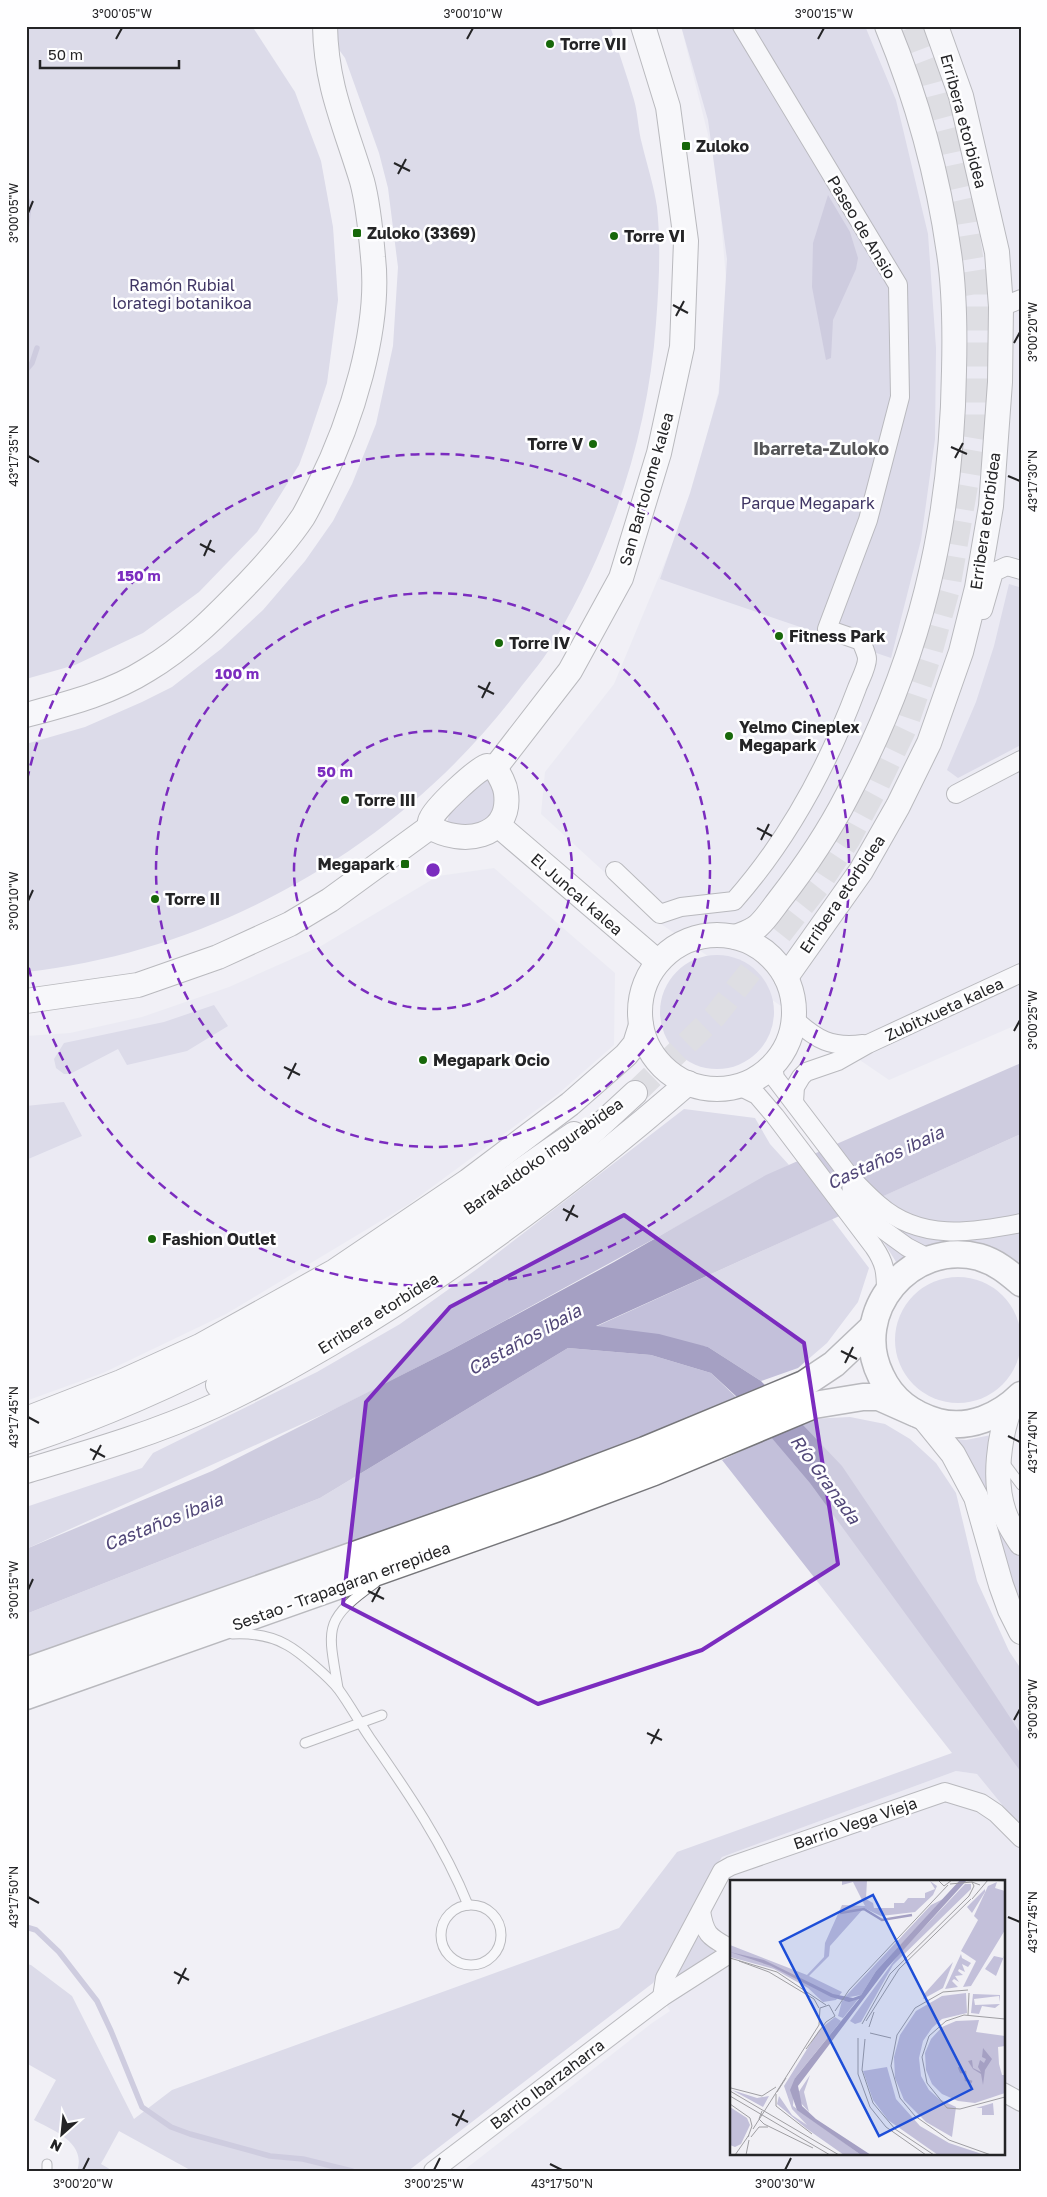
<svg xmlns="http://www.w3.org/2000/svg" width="1047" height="2197" font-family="'Golos Text',sans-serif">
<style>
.built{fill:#e4e3ef;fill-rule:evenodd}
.green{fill:#c3c0da}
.water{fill:#a5a0c3}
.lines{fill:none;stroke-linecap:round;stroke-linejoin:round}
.stream{stroke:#a5a0c3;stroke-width:5.5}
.secondary-tunnel{stroke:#c8c7cc;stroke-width:24;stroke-dasharray:24 12;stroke-linecap:butt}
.lane-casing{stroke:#76767a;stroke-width:11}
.street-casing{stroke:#76767a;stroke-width:20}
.secondary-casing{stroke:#76767a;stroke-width:26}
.primary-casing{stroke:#76767a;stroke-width:29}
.lane{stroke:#fff;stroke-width:9}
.street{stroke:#fff;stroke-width:18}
.secondary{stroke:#fff;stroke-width:24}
.primary{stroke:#fff;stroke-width:26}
.marked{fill:none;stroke:#7b2cbf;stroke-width:4;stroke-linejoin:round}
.ticks{fill:none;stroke:#242426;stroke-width:2}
.ring{fill:none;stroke:#7b2cbf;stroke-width:2.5;stroke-dasharray:9 6}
.poi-dot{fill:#17680a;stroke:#fefeff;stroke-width:2}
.labels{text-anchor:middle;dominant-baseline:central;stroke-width:5;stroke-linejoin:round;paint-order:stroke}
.poi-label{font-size:16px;font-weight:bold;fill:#242426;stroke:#fefeff;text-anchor:start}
.street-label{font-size:16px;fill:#242426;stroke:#fefeff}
.park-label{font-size:16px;fill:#3f3564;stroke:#fefeff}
.neighbourhood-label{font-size:18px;font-weight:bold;fill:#555558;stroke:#fefeff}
.water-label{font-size:18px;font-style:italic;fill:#514778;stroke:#fefeff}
.inset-river{fill:none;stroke:#a5a0c3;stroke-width:2.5}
.inset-road{fill:none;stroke:#9f9ea2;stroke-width:1}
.view{fill:#1d4ed8;fill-opacity:0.15;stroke:#1d4ed8;stroke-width:2.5}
.inset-edge{fill:none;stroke:#242426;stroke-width:2.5}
.centre{fill:#7b2cbf;stroke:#fefeff;stroke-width:2.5}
.ring-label{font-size:15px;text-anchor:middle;font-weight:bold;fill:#7b2cbf;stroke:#fefeff;stroke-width:5;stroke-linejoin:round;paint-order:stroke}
.neatline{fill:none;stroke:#242426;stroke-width:2}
.ticks-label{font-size:12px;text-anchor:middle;fill:#242426}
</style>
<rect width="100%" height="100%" fill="#f1f0f5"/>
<!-- built -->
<g class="built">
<polygon points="681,26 1021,26 1021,1023 889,1080 661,924 541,814 545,772 614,684 690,502 718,393 729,316 717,171"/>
<polygon points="494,868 615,973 614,1045 558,1094 409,1204 226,1314 103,1373 26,1401 26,1036 70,1033 142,1017 229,987 321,946 438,876"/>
<path d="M956,1771L977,1774L1021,1828V2171H463L652,2023L670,2011L653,1983L714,1868L722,1857ZM731,1881H1003V2153H731Z"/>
</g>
<!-- green -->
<g class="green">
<polygon points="26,26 252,26 295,92 321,161 333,227 338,300 327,383 306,446 299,465 257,532 199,592 143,633 75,665 26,679"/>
<path d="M322,26H610C618,51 627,75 634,100C638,114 638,130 642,144C647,165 654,186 657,207C661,245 659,285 656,323C648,435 612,543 555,640C545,658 530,675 517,692C401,845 218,951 26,972V744L85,727L142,702L172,687L221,649L263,610L305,561L333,521L352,484L376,424L393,346L398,267L388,188L379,153L345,58Z"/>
<polygon points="681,26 865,26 896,100 928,234 936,348 935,439 921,540 891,658 660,579 690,493 719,393 727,259 708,120"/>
<polygon points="1009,584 1019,587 1021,591 1021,745 958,778 947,770 976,702 994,646"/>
<polygon points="484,781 490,781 498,802 488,820 470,828 447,822 451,809"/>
<circle cx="717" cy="1012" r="57"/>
<polygon points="214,1005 228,1026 187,1051 127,1065 118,1049 70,1074 64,1074 56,1068 54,1059 64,1043 164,1022"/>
<polygon points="64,1102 82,1136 26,1160 26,1106"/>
<polygon points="684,1109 755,1118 770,1144 789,1165 449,1351 337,1408 26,1549 26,1507 142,1468 153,1453 317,1372 400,1324 477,1269"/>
<polygon points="1021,1134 1021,1260 1007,1271 994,1263 903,1273 861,1206"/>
<polygon points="832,1219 869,1268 858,1302 827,1343 798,1368 761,1381 708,1347 595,1327"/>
<circle cx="958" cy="1340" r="63"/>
<polygon points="568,1348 651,1355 711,1373 736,1397 528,1484 26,1659 26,1614 320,1498"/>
<path d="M850,1417L885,1424L910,1439L936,1463L956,1493L977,1581L1009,1651L1021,1669V1828L977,1774L956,1771L722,1857L714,1869L653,1983L408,2171H192L119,2131L101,2164L113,2171H77C87,2143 53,2130 34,2120L56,2080L26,2063V1964L31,1965L72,1996L134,2119L172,2090L619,1928L677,1852L952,1753L722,1460L809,1419Z"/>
<polygon points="1006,1432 998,1454 1021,1543 1021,1632 942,1438 966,1440"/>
<polygon points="697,1936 716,1953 674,1979"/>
</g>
<!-- water -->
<g class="water">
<polygon points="828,195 850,232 858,258 856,269 833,320 831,358 826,360 812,287 813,243"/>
<polygon points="1021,1063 1021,1134 596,1326 659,1334 708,1347 761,1381 842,1466 940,1611 1021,1734 1021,1772 810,1483 737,1397 711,1373 651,1355 568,1348 320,1498 26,1614 26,1549 212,1471 449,1351 614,1262 766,1175"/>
</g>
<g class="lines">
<!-- stream -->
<g class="stream">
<polyline points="26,198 29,205 26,229"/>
<polyline points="26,370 32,363 37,348"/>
<polyline points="26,1927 36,1930 59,1952 97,2001 111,2031 142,2107 171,2127 190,2134 270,2156 303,2159 352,2171"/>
</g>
<!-- secondary-tunnel -->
<polyline class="secondary-tunnel" points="635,1093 715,1016 818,886 848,840 877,786 905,728 929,657 948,589 977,422 977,294 964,212 951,152 932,81 911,26"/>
<!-- lane casing -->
<g class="lane-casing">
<g id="lane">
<polyline points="1003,1461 1021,1485"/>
<path d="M232,1634C252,1633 270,1635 287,1645C300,1652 330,1678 339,1690C350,1705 359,1722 370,1738C407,1791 444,1845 468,1905"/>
<path d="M338,1688C328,1628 322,1621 375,1583"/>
<polyline points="305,1743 382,1715"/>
<circle cx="471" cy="1935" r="30"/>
<polyline points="47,2164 47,2171"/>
</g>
</g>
<!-- street casing -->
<g class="street-casing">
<g id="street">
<polyline points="1001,307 1021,299"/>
<polyline points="983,610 994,572 1007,566 1021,570"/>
<polyline points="956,794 1021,760"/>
<path d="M615,871L660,914L681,907L734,901C788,840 829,763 857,688C860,680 867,667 867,659C867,654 863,646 861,641L827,629L868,520L900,397L898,285L742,26"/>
<path d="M794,1019C817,1040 831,1048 863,1044"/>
<polyline points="773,1066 775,1078 851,1178 852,1195 878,1226 907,1247 930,1259"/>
<path d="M739,1086L757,1095L775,1116L874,1247C885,1263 886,1272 886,1292"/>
<polyline points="794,1102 795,1087 801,1077 806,1072 838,1061 868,1044 1021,973"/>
<path d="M851,1178C860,1187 869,1197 879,1205C920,1241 971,1233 1021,1223"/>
<path d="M701,1911C705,1936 710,1937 731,1949"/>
<polyline points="662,1997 665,1978 722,1871 731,1866 945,1792 981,1803 996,1813 1021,1838"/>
<polyline points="1003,2092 1021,2102"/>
<polyline points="433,2171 662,1997 726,1956 731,1955"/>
</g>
</g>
<!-- secondary casing -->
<g class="secondary-casing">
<g id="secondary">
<path d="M26,715C67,704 111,693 147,670C186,647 217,615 248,583C268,562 287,541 303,517C309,507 314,496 319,486C351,422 381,329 373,257C371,234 368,203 362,181C345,125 326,86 325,26"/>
<path d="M487,766L495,768C500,776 505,784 506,793C512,839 461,846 430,827C430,824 429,822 431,819C435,808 476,770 487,766Z"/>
<polyline points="495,768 570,671 621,578 659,453 682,347 686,241 668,107 643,26"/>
<polyline points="498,825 658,962"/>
<circle cx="717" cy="1012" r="77"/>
<path d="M736,937C743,934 752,931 758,926C766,919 773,908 780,899C805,867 828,833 847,796C919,660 952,525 954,371C955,332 955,292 949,253C938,175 917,99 887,26"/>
<polyline points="786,977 861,871 898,806 929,743 961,652 977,588 991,506 1000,382 1001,307 997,252 961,96 936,26"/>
<polyline points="26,1001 138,985 218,957 290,924 330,900 430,827"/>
<polyline points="218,1385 320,1330 469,1234 534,1186 635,1093"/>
<path d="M1011,1405C999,1435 993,1481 1004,1512C1008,1524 1015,1534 1021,1543"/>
<polyline points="923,1417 953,1454 976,1497 1001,1585 1010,1610 1021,1632"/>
<polyline points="26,1419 121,1382 200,1346 335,1271 468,1181 570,1104 626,1055 635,1044 641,1025"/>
<path d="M26,1442C141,1403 250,1349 352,1286C429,1239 500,1184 574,1134"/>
<path d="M26,1471C90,1452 153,1434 214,1406C254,1388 292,1366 330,1344C458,1269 576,1180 688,1083"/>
</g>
</g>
<!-- primary casing -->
<g class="primary-casing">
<g id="primary">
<path d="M1021,1283C1008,1272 996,1262 979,1257C911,1239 849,1312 881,1376C892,1400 913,1415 938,1422C969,1430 1000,1416 1021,1395"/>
<polyline points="26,1671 547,1487 645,1450 804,1384 834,1364 872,1328"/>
<polyline points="26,1696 555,1509 654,1472 814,1405 863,1397 879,1397 915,1413"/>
</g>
</g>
<!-- lane -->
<use href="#lane" class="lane"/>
<!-- street -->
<use href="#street" class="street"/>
<!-- secondary -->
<use href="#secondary" class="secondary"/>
<!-- primary -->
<use href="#primary" class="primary"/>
</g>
<!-- marked area -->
<path d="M0 0H1047V2197H0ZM624,1215L804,1343L838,1564L702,1650L538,1704L343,1604L366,1402L450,1307Z" fill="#f1f0f5" fill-opacity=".55" fill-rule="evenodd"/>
<path class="marked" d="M624,1215L804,1343L838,1564L702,1650L538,1704L343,1604L366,1402L450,1307Z"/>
<!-- ticks -->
<path class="ticks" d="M116,39L122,28M467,39L473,28M818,39L824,28M394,163L410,171M398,174L406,159M28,213L33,201M673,305L688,313M676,316L684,301M1014,343L1020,332M951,447L967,454M28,456L39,462M955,458L963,443M1008,476L1020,481M200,544L215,552M204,556L211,540M478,686L494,694M482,698L490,682M757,828L772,836M761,840L769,824M28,901L33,890M1014,1031L1020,1020M284,1067L300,1075M288,1079L296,1063M563,1209L578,1217M566,1221L574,1205M841,1351L857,1359M845,1363L853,1347M28,1417L39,1423M1008,1436L1020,1442M90,1449L105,1457M93,1460L101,1445M28,1590L33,1579M368,1591L384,1599M372,1602L380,1587M1014,1720L1020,1709M647,1733L662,1740M651,1744L659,1729M28,1897L39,1903M1008,1917L1020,1922M174,1972L189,1980M178,1984L186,1968M452,2114L468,2122M456,2126L464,2110M550,2164L562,2170M83,2170L89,2158M434,2170L440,2158M785,2170L791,2158"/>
<!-- distance rings -->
<g class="ring">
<circle cx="433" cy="870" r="139"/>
<circle cx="433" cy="870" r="277"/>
<path d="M27 780A416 416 0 1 1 27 960"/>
</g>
<!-- markers -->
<g class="poi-dot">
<circle cx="550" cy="44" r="5"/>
<rect x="681" y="141" width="10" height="10" rx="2.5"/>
<rect x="352" y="228" width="10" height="10" rx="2.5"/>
<circle cx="614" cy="236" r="5"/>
<circle cx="593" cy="444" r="5"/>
<circle cx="779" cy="636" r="5"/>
<circle cx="499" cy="643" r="5"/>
<circle cx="729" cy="736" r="5"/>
<circle cx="345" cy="800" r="5"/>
<rect x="400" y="859" width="10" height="10" rx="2.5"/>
<circle cx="155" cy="899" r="5"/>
<circle cx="423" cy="1060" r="5"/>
<circle cx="152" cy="1239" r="5"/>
</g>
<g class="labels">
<!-- poi labels -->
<g class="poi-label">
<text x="560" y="44">Torre VII</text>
<text x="696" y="146">Zuloko</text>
<text x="367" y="233">Zuloko (3369)</text>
<text x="624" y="236">Torre VI</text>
<text x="583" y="444" text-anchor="end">Torre V</text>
<text x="789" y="636">Fitness Park</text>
<text x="509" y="643">Torre IV</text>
<text x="739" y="727">Yelmo Cineplex<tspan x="739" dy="18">Megapark</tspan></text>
<text x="355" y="800">Torre III</text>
<text x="395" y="864" text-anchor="end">Megapark</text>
<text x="165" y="899">Torre II</text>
<text x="433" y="1060">Megapark Ocio</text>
<text x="162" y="1239">Fashion Outlet</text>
</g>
<!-- street labels -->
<g class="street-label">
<text transform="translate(964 121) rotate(75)">Erribera etorbidea</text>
<text transform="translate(862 227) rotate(59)">Paseo de Ansio</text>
<text transform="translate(646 489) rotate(-74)">San Bartolome kalea</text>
<text transform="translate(985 521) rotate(-82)">Erribera etorbidea</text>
<text transform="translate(577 894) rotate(41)">El Juncal kalea</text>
<text transform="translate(842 894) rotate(-56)">Erribera etorbidea</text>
<text transform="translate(944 1009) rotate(-25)">Zubitxueta kalea</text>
<text transform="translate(543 1156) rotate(-35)">Barakaldoko ingurabidea</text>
<text transform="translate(378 1313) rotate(-32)">Erribera etorbidea</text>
<text transform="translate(341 1586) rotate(-20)">Sestao - Trapagaran errepidea</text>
<text transform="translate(855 1823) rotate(-19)">Barrio Vega Vieja</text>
<text transform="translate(547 2084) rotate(-37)">Barrio Ibarzaharra</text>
</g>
<!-- park labels -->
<g class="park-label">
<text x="182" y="285">Ramón Rubial<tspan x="182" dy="18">lorategi botanikoa</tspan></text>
<text x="808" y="503">Parque Megapark</text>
</g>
<!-- neighbourhood labels -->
<g class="neighbourhood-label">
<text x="821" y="448">Ibarreta-Zuloko</text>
</g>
<!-- water labels -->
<g class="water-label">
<text transform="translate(885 1157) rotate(-25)">Castaños ibaia</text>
<text transform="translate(524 1339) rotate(-29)">Castaños ibaia</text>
<text transform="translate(826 1479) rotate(54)">Río Granada</text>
<text transform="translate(163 1521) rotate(-22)">Castaños ibaia</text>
</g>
</g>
<!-- overview -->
<g transform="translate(730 1880)">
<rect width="275" height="275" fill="#f1f0f5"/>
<path d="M112,0H137L136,19L143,23L144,28H164V23H174L178,18H195V13L205,9L200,1L207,6L203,15L185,32L151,36L134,28L100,66L99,76L79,96L112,112L106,120L93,122L78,108L44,89L0,77V65L77,95L94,77L95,63L112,25L135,26L123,2L112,5ZM267,2L265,8L275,11V50L241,106L233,107L246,81L231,71L248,40L244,36L258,6ZM235,4H241V9L163,85L131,142L125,144L120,141L169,74ZM255,9V12L242,33L237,27ZM213,19L146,91L131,115L114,118L201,25ZM231,74L232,78L241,83L238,87L232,84L235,92L229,89L228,91L233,95L225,96L229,102L224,99L222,101L228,107L215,109ZM275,74L266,96L255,89L264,76L273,78ZM223,82L213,108L193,119L195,113ZM236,113L237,133L212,139L202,148L193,161L189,178L191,196L199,210L209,219L226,227L222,257L196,242L174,220L165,198L164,177L170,155L186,131L212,116ZM243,114L270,115V122L269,116L244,119L245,125L270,124L265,128L252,126L249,134L241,133ZM129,118L113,138L108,136L112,121ZM105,137L111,141L65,198L63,226L131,275H114L77,249L47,224L49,216L62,235L77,245L62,229L54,206L89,150ZM249,140L246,152L275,156V166L268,167L269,184L272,195H275V213L245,223L228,221L212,214L202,204L196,190L195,173L201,159L212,147L226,141ZM157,187L166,219L190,246L219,263L255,275H208L158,240L143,220L133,191ZM80,195L74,212L79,232L70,222L68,213ZM2,210L27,218L39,216L33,227ZM263,223L264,235H252V228H246ZM0,227L17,238L20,245L11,264L5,267L0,265Z" fill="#c3c0da"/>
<path d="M230,0H237L157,88L68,206L72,226L86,239L141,275H131L67,230L60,210L65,198L129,119L119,122L101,117L41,86L0,72L34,80L103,114L123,118L131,115L146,91ZM253,168L262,179L255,190L253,205L251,194L243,189L238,181L242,180L243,188L251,192L248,187L250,180L254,183L256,179L252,177Z" fill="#a5a0c3"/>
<path class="inset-river" d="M110,33L134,29L152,40L182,35M229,187L231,192H235L236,200L242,202"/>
<path class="inset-road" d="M208,0L214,6L222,0M259,0L275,1M220,4L242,2L250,5M239,16L244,6L242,2M242,19L258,0M0,78L47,92L96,125M9,81L39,92L84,119L89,128M238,110L213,112L185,128L167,155L161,186L170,218L185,236L219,260L261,275M105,131L119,110L218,5M238,135L239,113M275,139L234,135L216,141L199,156L192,177L197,203L217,228L230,229L275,217M136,141L169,89L241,19M132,144L160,94L239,16M139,147L144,132M140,153L161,158M128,158V194L140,227L156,247L196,275M135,159L132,190L143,223L165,249L204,275M76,169L96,142M1,208L32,216L46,207M0,211L109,275M47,212L56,198M46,214V226L82,254M0,216L100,275M0,224L20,238L22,246L18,257M32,231L29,239L34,244L83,268M23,249L89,145L90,128L99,125L105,136L96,142M21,257L29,247H38M5,275L19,255M16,275L19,260"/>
<path class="view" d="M143,15L242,209L149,256L50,62Z"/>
<rect width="275" height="275" class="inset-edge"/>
</g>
<circle cx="433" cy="870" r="8" class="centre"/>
<g class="ring-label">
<text x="139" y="581">150 m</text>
<text x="237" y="679">100 m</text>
<text x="335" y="777">50 m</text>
</g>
<!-- border -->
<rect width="1047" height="2197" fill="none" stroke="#fefeff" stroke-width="55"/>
<!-- north arrow -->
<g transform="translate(62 2134) rotate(207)" stroke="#fefeff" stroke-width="4" paint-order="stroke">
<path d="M0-4L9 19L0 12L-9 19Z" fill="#242426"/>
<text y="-8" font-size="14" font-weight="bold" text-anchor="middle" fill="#242426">N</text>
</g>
<!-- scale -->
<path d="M40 60v8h139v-8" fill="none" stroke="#242426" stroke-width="2.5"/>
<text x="48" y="60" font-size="15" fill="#242426" stroke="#fefeff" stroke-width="4" paint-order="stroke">50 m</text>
<rect x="28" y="28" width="992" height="2142" class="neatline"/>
<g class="ticks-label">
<text x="122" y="18">3°00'05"W</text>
<text x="473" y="18">3°00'10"W</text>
<text x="824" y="18">3°00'15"W</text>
<text transform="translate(14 213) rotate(-90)" y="4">3°00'05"W</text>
<text transform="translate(1033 332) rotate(-90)" y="4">3°00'20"W</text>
<text transform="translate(14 456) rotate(-90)" y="4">43°17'35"N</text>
<text transform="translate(1033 481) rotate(-90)" y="4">43°17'30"N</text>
<text transform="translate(14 901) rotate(-90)" y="4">3°00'10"W</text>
<text transform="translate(1033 1020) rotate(-90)" y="4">3°00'25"W</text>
<text transform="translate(14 1417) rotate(-90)" y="4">43°17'45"N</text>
<text transform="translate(1033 1442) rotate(-90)" y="4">43°17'40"N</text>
<text transform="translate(14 1590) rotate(-90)" y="4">3°00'15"W</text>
<text transform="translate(1033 1709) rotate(-90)" y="4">3°00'30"W</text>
<text transform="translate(14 1897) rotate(-90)" y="4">43°17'50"N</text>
<text transform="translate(1033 1922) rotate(-90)" y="4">43°17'45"N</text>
<text x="83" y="2188">3°00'20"W</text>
<text x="434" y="2188">3°00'25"W</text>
<text x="562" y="2188">43°17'50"N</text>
<text x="785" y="2188">3°00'30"W</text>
</g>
</svg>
